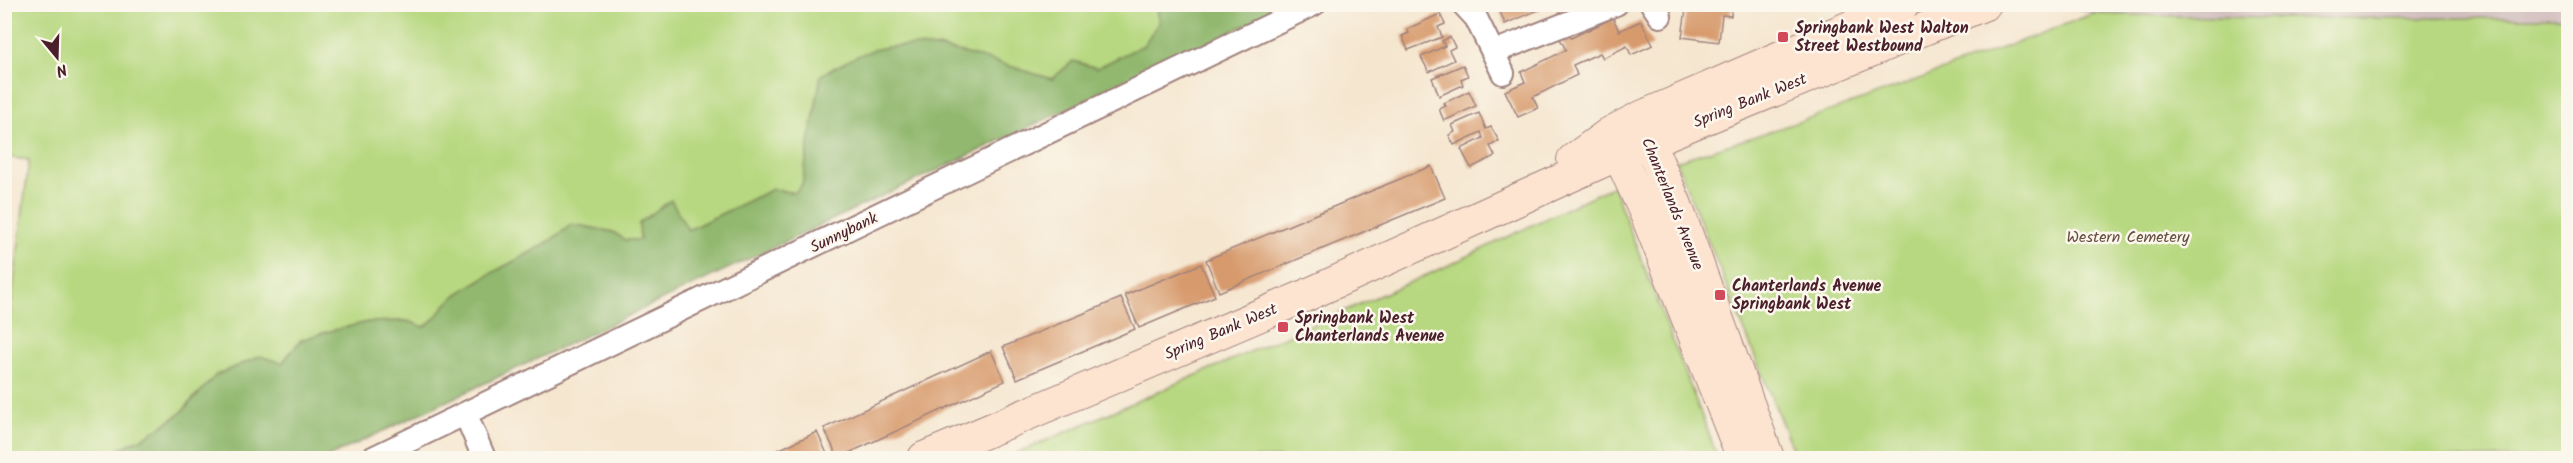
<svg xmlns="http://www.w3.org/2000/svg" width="2573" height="463" font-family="Kalam,sans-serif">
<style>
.industrial{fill:#d2bfbf}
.green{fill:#b7d880;stroke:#807c56;stroke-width:1.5}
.forest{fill:#91b86e;stroke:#6e6c4c;stroke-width:1.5}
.building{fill:#d79a6c}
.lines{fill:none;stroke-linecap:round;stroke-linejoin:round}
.street-casing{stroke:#a0827d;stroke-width:26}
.secondary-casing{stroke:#a0827d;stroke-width:34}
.street{stroke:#fff;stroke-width:22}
.secondary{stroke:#fde4d1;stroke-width:32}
.rail-casing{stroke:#4a1f2b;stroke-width:7}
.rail{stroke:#fbf7ec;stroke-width:4.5;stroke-dasharray:14;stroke-linecap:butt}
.poi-dot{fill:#d1495b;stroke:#fbf7ec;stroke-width:2}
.labels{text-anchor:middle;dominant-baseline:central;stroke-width:5;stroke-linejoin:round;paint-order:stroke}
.poi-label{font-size:16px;font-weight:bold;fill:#4a1f2b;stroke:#fbf7ec;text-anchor:start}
.street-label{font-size:16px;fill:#4a1f2b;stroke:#fbf7ec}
.park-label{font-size:16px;fill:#654d40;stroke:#fbf7ec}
</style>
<rect width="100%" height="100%" fill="#fbf7ec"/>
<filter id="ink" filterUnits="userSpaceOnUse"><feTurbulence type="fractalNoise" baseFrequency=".0167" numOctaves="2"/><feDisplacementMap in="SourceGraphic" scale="12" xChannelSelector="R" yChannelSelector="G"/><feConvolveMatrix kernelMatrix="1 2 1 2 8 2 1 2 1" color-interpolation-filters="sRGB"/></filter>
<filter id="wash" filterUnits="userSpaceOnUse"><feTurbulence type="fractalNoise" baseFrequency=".008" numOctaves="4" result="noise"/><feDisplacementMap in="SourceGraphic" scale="24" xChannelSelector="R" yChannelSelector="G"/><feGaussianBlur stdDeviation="1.35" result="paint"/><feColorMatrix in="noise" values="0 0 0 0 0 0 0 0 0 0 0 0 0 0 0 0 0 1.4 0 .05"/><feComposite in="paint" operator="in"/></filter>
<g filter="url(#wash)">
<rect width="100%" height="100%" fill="#f5e6cf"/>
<!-- industrial -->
<polygon class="industrial" points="2568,4 2568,18 2396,20 2092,14 2063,5"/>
<!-- green -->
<g class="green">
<path d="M1157,4L1159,22L1144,45L1097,68L1073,61L1052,79L938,47L821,75L802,185L794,193L773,189L688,230L671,200L641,240H625L613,232L572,224C536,255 490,269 453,298C441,307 439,318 424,327L407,321L368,322L301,340L282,363L197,394L180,414L145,437L120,448L112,458H5V356L29,160L5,157L4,5Z"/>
<path d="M2092,14L2264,18H2568V458H1796L1676,161C1817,119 1955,66 2092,14Z"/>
<polygon points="1613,186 1718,458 1006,458 1445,267"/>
</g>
<!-- forest -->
<path class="forest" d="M1157,5H1288L326,458H112L120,448L145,437L180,414L216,375L260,356L282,363L301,340L326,332L368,322L407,321L424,327C439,318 441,307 453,298C490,269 537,255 572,224L613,232L625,240H640L639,223L671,200L688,230L773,189L794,193L802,185L821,75C842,64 865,49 889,47C945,41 999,64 1052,79L1073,61L1097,68L1144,45L1159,22Z"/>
<g id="blocks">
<!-- building -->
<g class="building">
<polygon points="1510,4 1542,4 1543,8 1505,24 1499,9"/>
<polygon points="1695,4 1732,4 1731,16 1722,15 1719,42 1682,37 1686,9 1695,10"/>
<polygon points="1440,14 1445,24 1438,27 1442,37 1408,50 1402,36 1409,33 1407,29"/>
<polygon points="1613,18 1619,31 1641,21 1653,45 1631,55 1627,46 1603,58 1600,53 1573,65 1577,75 1533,97 1538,108 1518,117 1505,91 1525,82 1521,72 1566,50 1558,35 1567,31 1571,38"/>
<polygon points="1450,37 1455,47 1449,50 1454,60 1429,72 1421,57 1445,46 1442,41"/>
<polygon points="1463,65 1468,76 1461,79 1463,85 1439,96 1432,78"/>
<polygon points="1469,91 1476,106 1444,121 1439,109 1446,106 1444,103"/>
<polygon points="1479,113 1486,129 1491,127 1499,141 1490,146 1495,156 1471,168 1461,149 1483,138 1481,132 1454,145 1449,135 1455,132 1452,125"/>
<polygon points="1431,166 1445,198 1219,292 1206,260"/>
<polygon points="1201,264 1215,296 1139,328 1125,295"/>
<polygon points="1121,298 1135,329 1017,379 1003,347"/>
<polygon points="991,351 1005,381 838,458 824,428"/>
<polygon points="817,432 829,458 757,458 780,449"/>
</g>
</g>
</g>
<g filter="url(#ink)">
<use href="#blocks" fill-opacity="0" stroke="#a0827d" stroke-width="1.5"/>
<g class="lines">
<!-- street casing -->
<g class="street-casing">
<g id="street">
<polyline points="1463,4 1476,18 1503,73"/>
<polyline points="1652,4 1660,16"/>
<polyline points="1494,52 1616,4"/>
<polyline points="466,415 484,458"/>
<polyline points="373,458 1314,4"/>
</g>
</g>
<!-- secondary casing -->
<g class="secondary-casing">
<g id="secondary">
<polyline points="1641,124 1676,205 1768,458"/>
<polyline points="1610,135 1647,216 1743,458"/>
<polyline points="1573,160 1610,133 1639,118 1903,4"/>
<polyline points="924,458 1298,299 1621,153 1985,4"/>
</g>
</g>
<!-- street -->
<use href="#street" class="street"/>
<!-- secondary -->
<use href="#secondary" class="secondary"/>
<!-- rail casing -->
<g class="rail-casing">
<polyline id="rail" points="2410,4 2539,4"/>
</g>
<!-- rail -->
<use href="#rail" class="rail"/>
</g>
</g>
<!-- markers -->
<g class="poi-dot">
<rect x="1777" y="31" width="12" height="12" rx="3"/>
<rect x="1714" y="289" width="12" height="12" rx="3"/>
<rect x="1277" y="321" width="12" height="12" rx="3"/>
</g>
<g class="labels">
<!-- poi labels -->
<g class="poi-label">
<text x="1795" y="28">Springbank West Walton<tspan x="1795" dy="18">Street Westbound</tspan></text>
<text x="1732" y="286">Chanterlands Avenue<tspan x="1732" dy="18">Springbank West</tspan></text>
<text x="1295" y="318">Springbank West<tspan x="1295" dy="18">Chanterlands Avenue</tspan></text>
</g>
<!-- street labels -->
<g class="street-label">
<text transform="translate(1750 101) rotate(-22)">Spring Bank West</text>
<text transform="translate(1672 204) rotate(68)">Chanterlands Avenue</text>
<text transform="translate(844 233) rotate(-26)">Sunnybank</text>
<text transform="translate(1221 332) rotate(-23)">Spring Bank West</text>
</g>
<!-- park labels -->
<g class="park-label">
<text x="2128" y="237">Western Cemetery</text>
</g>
</g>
<!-- margin -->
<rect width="2573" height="463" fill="none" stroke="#fbf7ec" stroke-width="24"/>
<!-- north arrow -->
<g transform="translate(57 57) rotate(161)" stroke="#fbf7ec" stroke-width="4.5" paint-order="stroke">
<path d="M0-4.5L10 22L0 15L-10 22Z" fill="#4a1f2b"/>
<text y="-9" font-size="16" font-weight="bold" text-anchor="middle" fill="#4a1f2b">N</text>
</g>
</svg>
